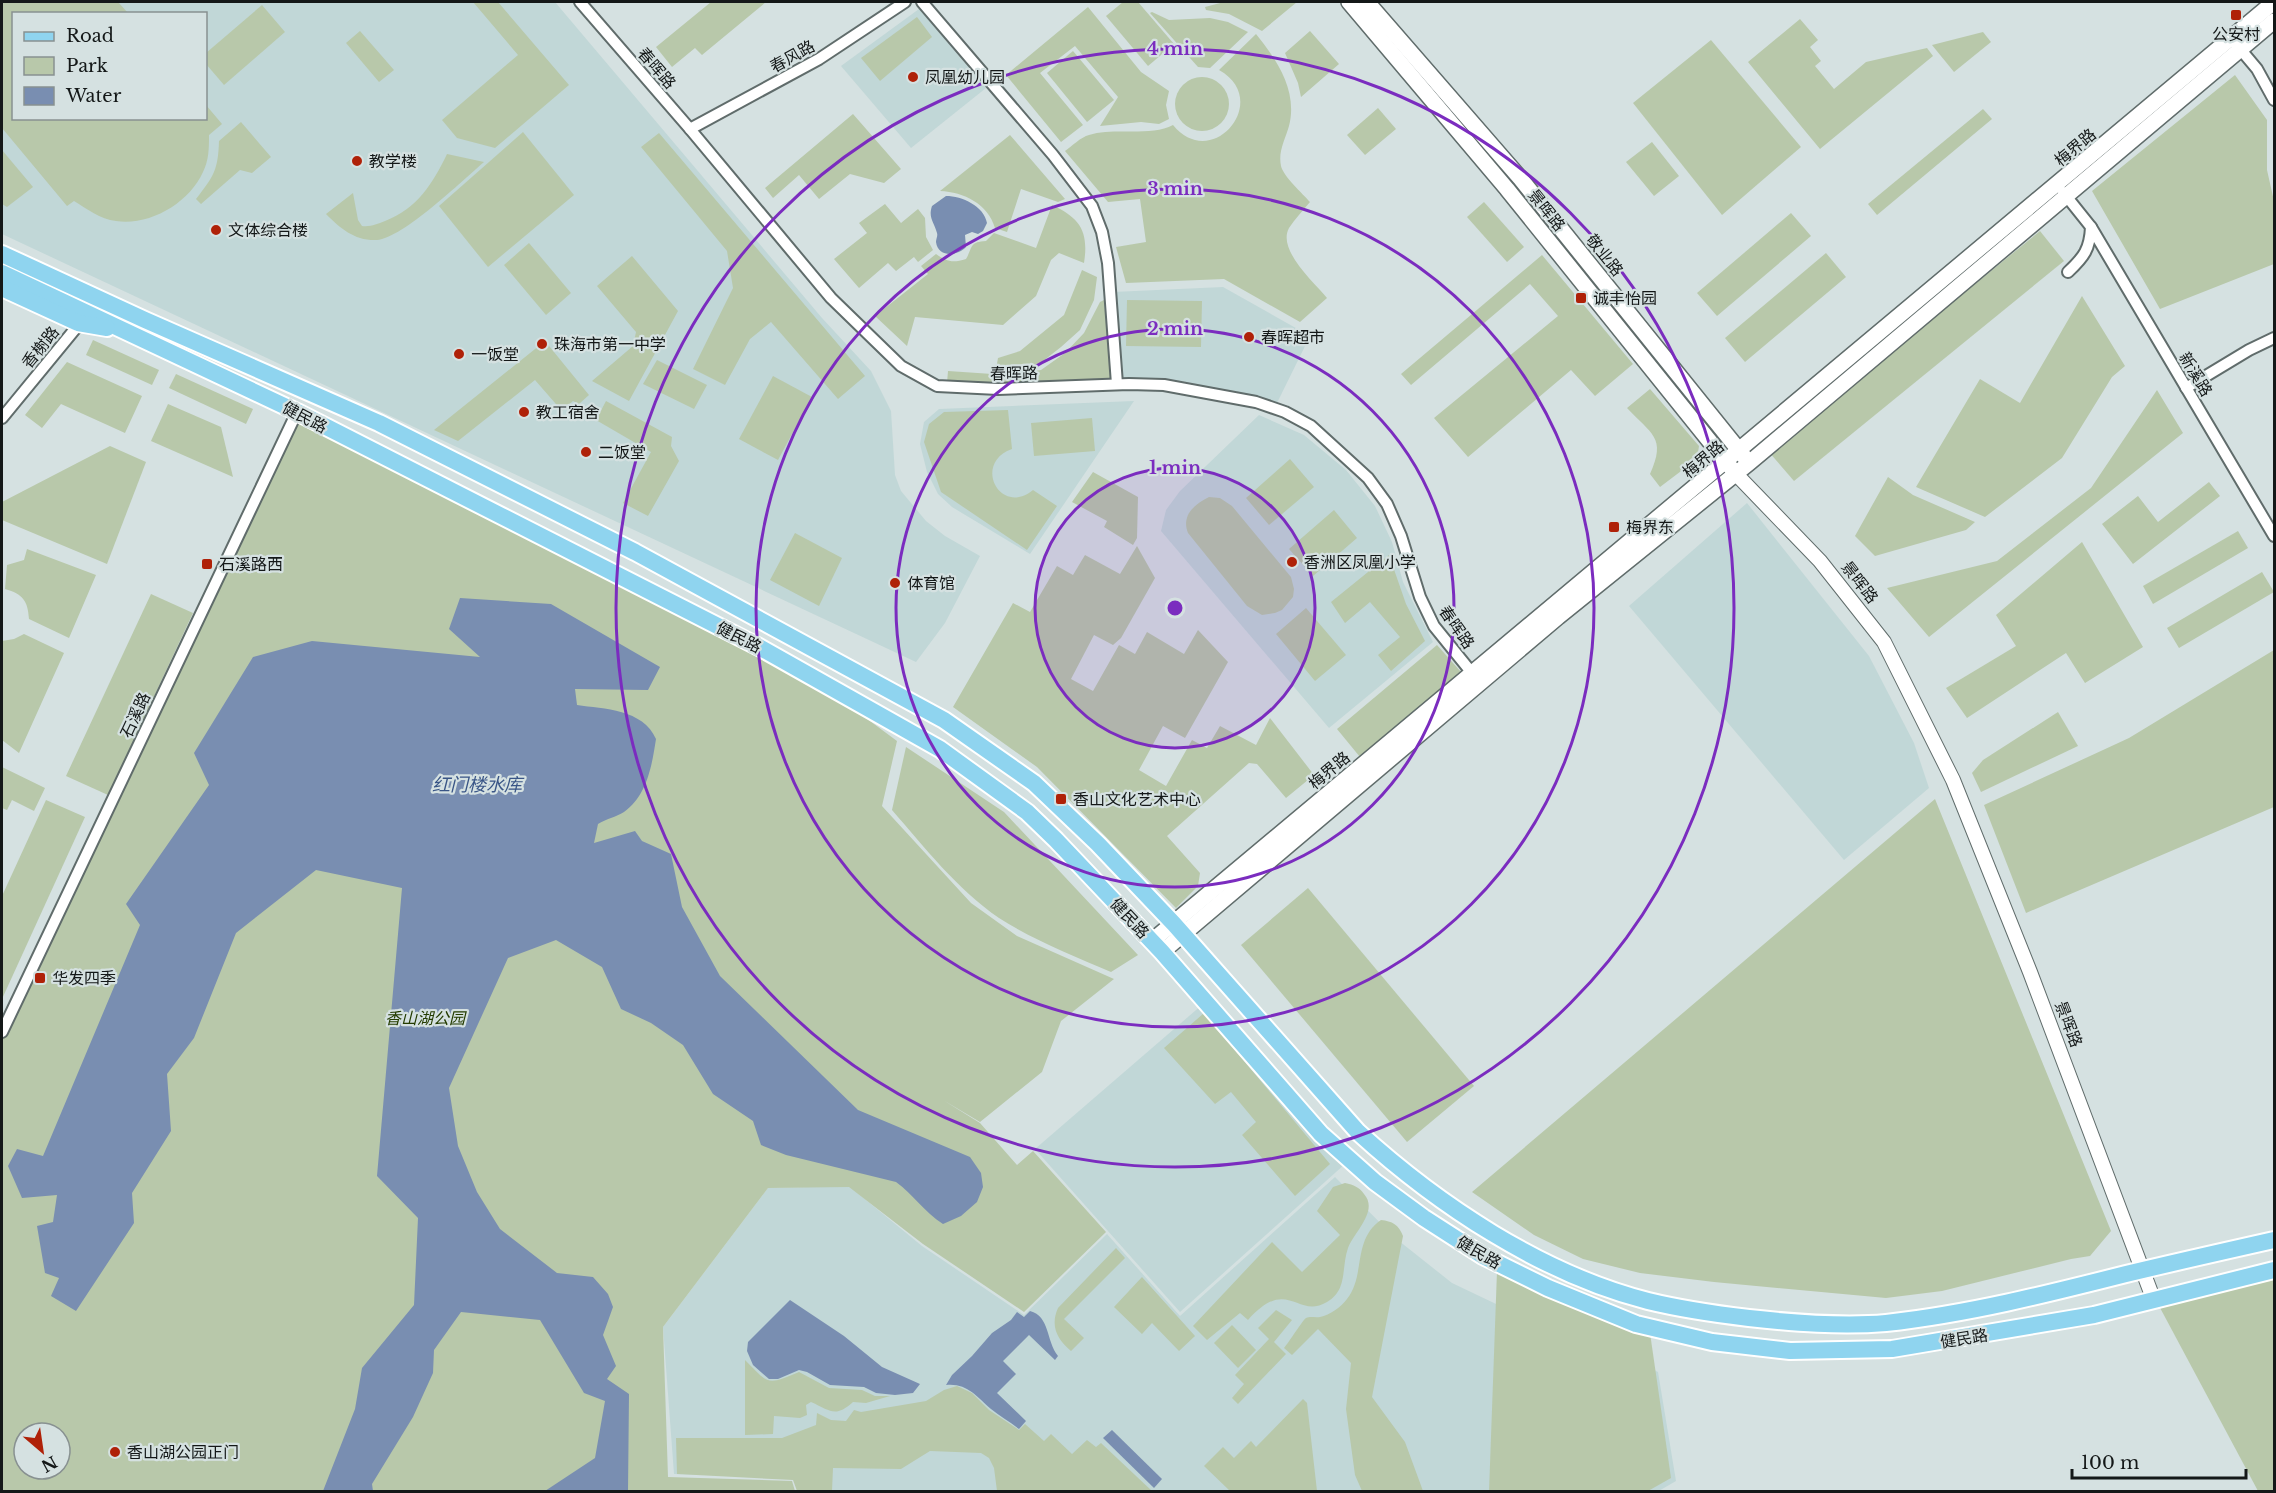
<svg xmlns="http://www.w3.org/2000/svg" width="2276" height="1493" font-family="'Libre Baskerville','Noto Sans SC',serif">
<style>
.built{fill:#c1d7d7;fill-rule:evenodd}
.green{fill:#b8c8aa;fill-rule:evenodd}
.water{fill:#798eb1}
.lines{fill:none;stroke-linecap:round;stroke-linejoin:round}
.minor-casing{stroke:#606c6b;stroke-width:14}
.tertiary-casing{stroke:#606c6b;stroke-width:16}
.secondary-casing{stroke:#606c6b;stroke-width:18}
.primary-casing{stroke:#fff;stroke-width:20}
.minor{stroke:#fff;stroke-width:10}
.tertiary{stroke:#fff;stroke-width:14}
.secondary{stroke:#fff;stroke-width:15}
.primary{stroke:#8fd4ef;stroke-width:16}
.ring{fill:none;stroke:#7b2cbf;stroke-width:3}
.poi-dot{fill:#af2108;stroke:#d5e1e1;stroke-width:2}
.labels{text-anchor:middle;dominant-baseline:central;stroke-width:4.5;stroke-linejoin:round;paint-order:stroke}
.poi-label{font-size:16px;fill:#141818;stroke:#d5e1e1;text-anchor:start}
.street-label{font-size:16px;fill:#141818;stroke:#d5e1e1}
.park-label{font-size:16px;font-style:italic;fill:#243c00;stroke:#d5e1e1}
.water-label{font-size:18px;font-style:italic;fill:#395586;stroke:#d5e1e1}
.centre{fill:#7b2cbf;stroke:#d5e1e1;stroke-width:3}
.ring-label{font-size:18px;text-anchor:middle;font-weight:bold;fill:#7b2cbf;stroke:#d5e1e1;stroke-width:4.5;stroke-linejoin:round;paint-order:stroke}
</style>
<rect width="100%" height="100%" fill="#d5e1e1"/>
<!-- built -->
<g class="built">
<path d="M2,2H555L822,318L871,371L891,411L895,475L901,491L926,521L945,536L980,556L945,623L916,662L2,234ZM14,14H206V118H14Z"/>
<polygon points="919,9 986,88 911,148 841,66"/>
<polygon points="1223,287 1310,336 1276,405 1119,382 1113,292"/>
<polygon points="1134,401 1030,554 952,507 938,494 927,472 920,444 924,422 939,409"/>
<polygon points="1259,415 1304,435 1346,470 1375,506 1392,542 1403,582 1433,642 1329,728 1161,531 1166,510 1180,491"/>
<polygon points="1747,503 1869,656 1914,743 1929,788 1844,860 1629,606"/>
<polygon points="1203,1004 1345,1164 1180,1312 1035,1149"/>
<polygon points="1335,1177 1394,1237 1452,1283 1536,1323 1618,1352 1658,1372 1676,1481 1657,1492 798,1492 794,1477 674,1474 663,1327 768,1188 849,1186 922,1246 1024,1315 1107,1234 1180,1316"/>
</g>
<!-- green -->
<g class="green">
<path d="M2,2H118L128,13L14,14V118H206V105L222,124L209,135C209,148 209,160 203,172C189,203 150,226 116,221C100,219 87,209 74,201L67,206L2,128Z"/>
<polygon points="473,2 498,2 569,85 495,148 457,138 442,120 518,55"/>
<polygon points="711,2 766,2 702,55 695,48 672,67 656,47"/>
<polygon points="1123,2 1138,2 1174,44 1148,66 1106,16"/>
<polygon points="1224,2 1297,2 1262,31 1229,14 1206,10 1205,7"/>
<polygon points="262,5 285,32 224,85 206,64 206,53"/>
<polygon points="1088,7 1141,72 1169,91 1166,105 1169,119 1159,124 1141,122 1100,126 1118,97 1075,46 1040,73 1083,125 1061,142 1006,75"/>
<polygon points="1152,12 1169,20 1210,18 1228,22 1248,32 1210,68 1198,67 1150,13"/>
<polygon points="917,17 932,37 880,81 861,58"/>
<polygon points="1800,19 1818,40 1810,47 1821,61 1815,66 1834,89 1866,62 1927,48 1933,56 1820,149 1748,62"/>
<polygon points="360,31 394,70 379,82 346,43"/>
<polygon points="1310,31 1339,64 1301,97 1298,83 1285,53"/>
<polygon points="1983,32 1991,42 1954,72 1932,45"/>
<path d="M1256,34C1277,60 1298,91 1289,126C1285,140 1278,151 1281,166C1283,176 1303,194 1310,202C1303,210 1295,219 1289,228C1277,250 1314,282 1327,298L1300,322L1224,279L1126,283L1116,247L1146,242L1140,199L1108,202L1065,151C1072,146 1081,137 1089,135C1114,127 1151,137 1173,125C1212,173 1273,100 1219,70Z"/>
<polygon points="1711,40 1801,147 1722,215 1633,103"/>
<polygon points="1073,51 1114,100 1087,122 1047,73"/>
<polygon points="2235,75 2267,120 2267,170 2274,201 2274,264 2160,309 2092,191"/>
<circle cx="1202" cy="104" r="27"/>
<polygon points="1378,108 1396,129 1365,155 1347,135"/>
<polygon points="1983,109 1992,119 1877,215 1868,204"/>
<polygon points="853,114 901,169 884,183 850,174 819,199 799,175 773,198 765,188"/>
<path d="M241,122L271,157L252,173L240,170L201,204L196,199C214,176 218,170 219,141Z"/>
<polygon points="523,132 574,195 488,267 439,206"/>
<polygon points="659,133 865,376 838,399 771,322 750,339 725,385 693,369 733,288 727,251 641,147"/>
<path d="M1010,135L1065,199L1058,202L1021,189L1007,232L995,228C988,204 964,192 940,191Z"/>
<polygon points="1652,142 1679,176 1654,196 1626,162"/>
<polygon points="2,150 33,187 7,207 2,204"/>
<path d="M447,154L484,162C463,180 403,238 377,240C355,241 341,229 326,214L353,193L358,220L362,226C371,227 377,224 385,221C417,209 433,183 447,154Z"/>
<polygon points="1484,202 1524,247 1507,262 1467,217"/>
<polygon points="885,204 901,223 918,209 925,218 926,237 933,250 918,262 914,257 896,271 888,263 859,288 834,259 867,233 859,223"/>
<path d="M1052,205C1080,218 1089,231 1084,263L1059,253L1051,260L1036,296L1003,325L915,317L907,346L875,316L928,274L921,266L936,254C947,262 953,263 966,259C973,247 969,242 986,241L994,233L1036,248Z"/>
<polygon points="1791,213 1811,236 1717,316 1697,293"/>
<polygon points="2040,231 2064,261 1794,481 1769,452"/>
<polygon points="529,243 571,293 546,315 504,265"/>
<polygon points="1826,253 1846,277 1745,362 1725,338"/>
<polygon points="1542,255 1633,364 1595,396 1571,370 1468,457 1434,418 1558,316 1530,284 1411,385 1401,374"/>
<polygon points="632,256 678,311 629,401 592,381 633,346 636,332 597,286"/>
<polygon points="1082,270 1097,277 1094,300 1080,330 1061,347 1038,365 996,369 998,358 1020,351 1064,315"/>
<polygon points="2082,296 2125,366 2112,377 2062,458 1985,517 1916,487 1980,379 2020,403"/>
<polygon points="1104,300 1111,379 1001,386 947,383 948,371 1007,375 1041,370 1065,353 1084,333 1100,302"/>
<polygon points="1127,300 1202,301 1201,347 1126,346"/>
<polygon points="93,340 159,370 152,385 86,355"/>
<polygon points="545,341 589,395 579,404 573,401 562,411 535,380 458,441 434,430"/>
<polygon points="657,360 707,385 694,409 643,384"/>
<polygon points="67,362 142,396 125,433 61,404 42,428 25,415"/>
<polygon points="176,374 253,409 246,424 169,388"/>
<polygon points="773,376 812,397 778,460 739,439"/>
<path d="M1650,389L1699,446L1697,459L1660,487L1650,474C1667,437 1651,434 1627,408Z"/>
<polygon points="2157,390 2183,433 1929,637 1887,588 1997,561 2091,488"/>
<polygon points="606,401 672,437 671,446 679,461 648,516 623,503 651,452 596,420"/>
<polygon points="168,404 221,427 233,477 151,441"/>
<path d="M1008,410L1012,449C972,463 1000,517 1033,490L1057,506L1027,550L941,492L924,442L929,424L944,412Z"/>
<path d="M297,412L805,673L897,741L882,806L971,903L1017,936L1114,979L1061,1021L1042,1072L980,1122L943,1100L980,1123L1017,1165L1033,1151L1106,1232L1024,1312L923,1244L849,1187L768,1188L663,1327L668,1477L792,1481L795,1491H2V1032ZM24,1433H60V1469H24Z"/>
<polygon points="1092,418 1095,451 1034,456 1031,423"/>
<polygon points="110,446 146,462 107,564 2,520 2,502"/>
<polygon points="1290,459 1314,487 1269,525 1246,498"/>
<polygon points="1093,472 1138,497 1137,538 1133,545 1104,527 1107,521 1072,502"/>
<polygon points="1888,477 1913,495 1975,522 1966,530 1875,556 1855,536"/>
<polygon points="2209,482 2220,496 2133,564 2102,524 2138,496 2158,522"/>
<path d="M1209,497L1220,498L1232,506L1291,577L1294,589L1293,597L1282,610L1275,613L1262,615L1247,606L1188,533C1181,516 1194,504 1209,497Z"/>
<polygon points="1334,510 1357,538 1313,576 1289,549"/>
<polygon points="2238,531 2248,548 2153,604 2143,586"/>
<polygon points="795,533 842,558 819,606 770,580"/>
<polygon points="2082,542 2143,647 2085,683 2066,653 1967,718 1946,688 2016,646 1996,615"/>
<polygon points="1137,546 1155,578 1121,638 1113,645 1094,635 1071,679 1093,691 1119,645 1135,654 1147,632 1184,654 1198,630 1228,662 1185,738 1163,726 1139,770 1166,786 1192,740 1207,748 1220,726 1256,745 1270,718 1314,775 1286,798 1257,764 1249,763 1167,836 1200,873 1198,886 1176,908 1037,767 953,707 1013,603 1030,612 1057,566 1073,575 1085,555 1120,574"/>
<path d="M27,549L96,575L69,638L29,619C28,601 23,594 5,589L7,565L24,560Z"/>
<polygon points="1389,555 1406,604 1425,641 1391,671 1378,655 1400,637 1370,602 1345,623 1331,602"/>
<polygon points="2262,572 2274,592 2179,648 2167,628"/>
<polygon points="151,594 193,613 108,795 66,776"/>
<polygon points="1306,608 1346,655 1315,681 1276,634"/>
<polygon points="24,634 64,653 19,753 2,740 2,641 14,639"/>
<polygon points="1437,645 1461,672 1360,757 1337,729"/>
<polygon points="2274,650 2274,807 2026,913 1984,805 2129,738"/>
<polygon points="2058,712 2078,746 1981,792 1972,773 1983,760"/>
<path d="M906,747L1004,812L1138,955L1111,972C1074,956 1033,940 999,918C957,889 925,848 892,810Z"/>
<polygon points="2,767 45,788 34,811 12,800 7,810 2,808"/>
<polygon points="1935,799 2111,1231 2090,1256 2071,1259 1942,1291 1886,1298 1714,1282 1640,1273 1583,1259 1534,1235 1472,1192"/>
<polygon points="46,800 85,817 2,999 2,896"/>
<polygon points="1308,888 1474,1086 1407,1142 1241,945"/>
<polygon points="1204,1013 1330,1164 1295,1196 1242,1135 1256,1122 1231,1092 1215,1104 1164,1048"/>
<path d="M1345,1183C1354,1185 1359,1187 1364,1194C1379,1211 1354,1232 1348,1248C1341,1268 1348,1290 1327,1302C1297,1320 1288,1275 1248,1320L1240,1313L1207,1340L1193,1326L1272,1242L1302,1272L1340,1235L1317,1211L1333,1187Z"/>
<path d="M1381,1220C1392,1221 1399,1225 1403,1236L1372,1397L1405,1442L1423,1491H1362L1355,1475L1346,1409L1351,1363L1318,1329L1292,1355L1284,1348C1290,1341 1302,1321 1306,1318C1311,1316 1315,1318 1320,1317C1330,1315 1341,1307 1347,1299C1366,1275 1352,1240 1381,1220Z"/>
<path d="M1116,1248L1125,1258L1064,1319L1084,1338L1071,1351C1057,1339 1050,1326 1058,1308Z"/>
<polygon points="1497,1271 1650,1333 1671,1478 1648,1491 1489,1492"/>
<polygon points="2274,1276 2274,1491 2258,1491 2158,1304"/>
<polygon points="1142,1277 1195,1336 1179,1351 1152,1323 1142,1334 1114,1307"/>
<polygon points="1276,1310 1292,1320 1274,1342 1286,1354 1238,1404 1232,1398 1244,1384 1235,1375 1269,1339 1258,1328"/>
<polygon points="1232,1325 1256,1350 1238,1368 1214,1343"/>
<path d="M745,1360C769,1384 766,1386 799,1372L829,1388L862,1390L875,1396H890L866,1403L853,1402C835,1418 831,1411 811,1402L806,1405L807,1415L800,1418L774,1416L773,1434L745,1435Z"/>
<polygon points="957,1386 972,1393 989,1410 1019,1430 1025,1424 1044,1441 1051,1434 1072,1454 1087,1440 1096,1447 1101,1443 1152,1491 997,1491 994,1468 989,1458 981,1453 930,1451 901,1469 833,1468 832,1491 797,1491 793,1480 677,1474 676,1438 782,1438 816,1425 817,1413 831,1420 846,1421 854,1410 861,1412 926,1401 944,1390"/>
<polygon points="1303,1399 1307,1403 1317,1491 1230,1491 1204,1466 1223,1447 1234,1458 1251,1441 1256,1447"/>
</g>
<!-- water -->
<g class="water">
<path d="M946,196C962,196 984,206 987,223L983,231L978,234L972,232L965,235L966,247C958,256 938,258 936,242C936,239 938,236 937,233C934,222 928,218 932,206Z"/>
<path d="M460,598L551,604L660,667L648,690L575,689L577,705C604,709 643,709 656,739C652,765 647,796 624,812C616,817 606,819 598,824L594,843L635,831L642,841L671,854L682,907L720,976L858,1110L970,1157L981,1173L983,1187L977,1202L961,1216L943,1224C924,1212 913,1194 896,1182L786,1155L761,1145L753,1121L713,1094L683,1045L651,1023L621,1009L602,967L556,940L508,958L449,1088L458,1146L477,1192L500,1229L557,1273L593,1277L608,1294L613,1307L603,1335L616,1366L607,1379L629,1394L628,1491H545L595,1458L605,1401L584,1393L540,1320L461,1312L434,1350L433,1373L413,1417L372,1484L373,1491H323L355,1409L362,1368L414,1305L418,1218L377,1176L402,888L316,870L236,933L194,1038L167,1074L171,1131L132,1193L134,1223L76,1311L51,1296L59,1278L45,1273L37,1226L53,1222L57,1195L22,1198L8,1166L17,1149L43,1156L140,925L126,904L209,785L194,753L253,657L312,641L480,657L449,629Z"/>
<polygon points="790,1300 844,1336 882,1367 920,1384 913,1393 895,1395 876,1393 864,1387 830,1385 807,1372 799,1370 778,1379 769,1379 753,1365 747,1351 748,1342"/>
<path d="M1030,1311C1050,1316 1046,1341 1058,1356L1055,1360L1029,1335L1003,1361L1016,1374L997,1393L1026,1421L1019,1429C1010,1422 1000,1416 991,1409C976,1396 967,1383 946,1385L952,1375L972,1356L992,1333L1011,1320L1017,1312L1024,1317Z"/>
<polygon points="1112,1430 1162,1479 1154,1488 1103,1438"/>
</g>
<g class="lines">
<!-- minor casing -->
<g class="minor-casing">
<g id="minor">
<polyline points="580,2 690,129 831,298 901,366 937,386 998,389 1129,384 1164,385 1256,402 1285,412 1311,426 1368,478 1387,504 1401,536 1420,597 1434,626 1472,673"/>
<polyline points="922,2 1053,155 1092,206 1102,232 1108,263 1117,384"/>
<polyline points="2236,44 2257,69 2274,100"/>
<polyline points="690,129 819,59 905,2"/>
<path d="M2063,192L2091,227C2090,249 2084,257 2068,272"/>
<polyline points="2091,227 2274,536"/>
<polyline points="2186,388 2249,350 2274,338"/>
<polyline points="2,418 80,323"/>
<polyline points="2,1032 297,412"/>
</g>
</g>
<!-- tertiary casing -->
<g class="tertiary-casing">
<polyline id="tertiary" points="1736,474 1820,561 1884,642 1953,780 2030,972 2153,1298"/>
</g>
<!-- secondary casing -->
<g class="secondary-casing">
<g id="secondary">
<polyline points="1349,2 1507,189 1732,469"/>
<polyline points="1367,2 1520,178 1746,459"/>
<polyline points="1152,941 2274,2"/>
<polyline points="1162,952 1558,617 1749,463 2274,21"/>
</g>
</g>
<!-- primary casing -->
<g class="primary-casing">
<g id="primary">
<path d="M2,254L145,320L379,423L635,552L944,720L1034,783L1098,844L1174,924L1358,1132C1438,1205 1542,1274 1648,1301C1681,1309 1715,1314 1749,1318C1794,1323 1841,1327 1886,1323C1968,1314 2047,1294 2126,1274C2176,1262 2225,1251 2274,1240"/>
<polyline points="2,273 297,412 759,647 940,749 1027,812 1056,840 1162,952 1321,1134 1375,1182 1424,1218 1483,1256 1548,1288 1636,1324 1712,1342 1790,1351 1892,1349 2094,1315 2274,1270"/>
<polyline points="2,288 78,323 107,328"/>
</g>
</g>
<!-- minor -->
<use href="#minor" class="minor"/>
<!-- tertiary -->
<use href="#tertiary" class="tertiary"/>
<!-- secondary -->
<use href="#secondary" class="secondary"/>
<!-- primary -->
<use href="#primary" class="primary"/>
</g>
<!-- distance rings -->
<circle cx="1175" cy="608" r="140" fill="#7b2cbf" fill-opacity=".12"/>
<g class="ring">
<circle cx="1175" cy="608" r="140"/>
<circle cx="1175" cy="608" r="279"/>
<circle cx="1175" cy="608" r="419"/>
<circle cx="1175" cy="608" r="559"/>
</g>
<!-- markers -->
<g class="poi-dot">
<rect x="2230" y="9" width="12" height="12" rx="3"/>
<circle cx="913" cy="77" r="6"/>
<circle cx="357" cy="161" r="6"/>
<circle cx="216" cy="230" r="6"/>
<rect x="1575" y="292" width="12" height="12" rx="3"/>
<circle cx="1249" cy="337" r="6"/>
<circle cx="542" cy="344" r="6"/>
<circle cx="459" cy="354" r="6"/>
<circle cx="524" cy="412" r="6"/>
<circle cx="586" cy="452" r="6"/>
<rect x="1608" y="521" width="12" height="12" rx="3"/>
<circle cx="1292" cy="562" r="6"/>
<rect x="201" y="558" width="12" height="12" rx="3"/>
<circle cx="895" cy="583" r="6"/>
<rect x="1055" y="793" width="12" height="12" rx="3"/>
<rect x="34" y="972" width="12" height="12" rx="3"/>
<circle cx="115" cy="1452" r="6"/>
</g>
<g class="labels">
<!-- poi labels -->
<g class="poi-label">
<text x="2236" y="34" text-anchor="middle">公安村</text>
<text x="925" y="77">凤凰幼儿园</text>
<text x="369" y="161">教学楼</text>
<text x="228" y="230">文体综合楼</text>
<text x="1593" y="298">诚丰怡园</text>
<text x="1261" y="337">春晖超市</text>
<text x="554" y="344">珠海市第一中学</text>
<text x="471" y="354">一饭堂</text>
<text x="536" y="412">教工宿舍</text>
<text x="598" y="452">二饭堂</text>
<text x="1626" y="527">梅界东</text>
<text x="1304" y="562">香洲区凤凰小学</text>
<text x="219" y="564">石溪路西</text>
<text x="907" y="583">体育馆</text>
<text x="1073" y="799">香山文化艺术中心</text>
<text x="52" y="978">华发四季</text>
<text x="127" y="1452">香山湖公园正门</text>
</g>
<!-- street labels -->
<g class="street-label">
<text transform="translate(792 56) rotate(-29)">春风路</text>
<text transform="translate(657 68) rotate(49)">春晖路</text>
<text transform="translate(2075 147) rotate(-40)">梅界路</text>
<text transform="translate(1547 210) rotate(51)">景晖路</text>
<text transform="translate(1605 255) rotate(51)">敬业路</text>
<text transform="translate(40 347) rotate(-51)">香榭路</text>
<text transform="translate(1014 373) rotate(-1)">春晖路</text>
<text transform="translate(2196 374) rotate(59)">新溪路</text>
<text transform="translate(305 417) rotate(28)">健民路</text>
<text transform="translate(1703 459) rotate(-40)">梅界路</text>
<text transform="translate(1860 582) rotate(52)">景晖路</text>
<text transform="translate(1457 627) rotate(55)">春晖路</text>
<text transform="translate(739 637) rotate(27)">健民路</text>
<text transform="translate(135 715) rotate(-65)">石溪路</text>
<text transform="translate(1329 770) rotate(-40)">梅界路</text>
<text transform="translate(1130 918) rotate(47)">健民路</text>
<text transform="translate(2069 1024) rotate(69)">景晖路</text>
<text transform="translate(1479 1252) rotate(30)">健民路</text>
<text transform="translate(1964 1338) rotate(-9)">健民路</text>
</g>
<!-- park labels -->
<g class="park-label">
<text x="425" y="1018">香山湖公园</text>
</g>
<!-- water labels -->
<g class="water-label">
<text x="477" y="785">红门楼水库</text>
</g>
</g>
<circle cx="1175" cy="608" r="9" class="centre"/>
<g class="ring-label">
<text x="1175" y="55">4 min</text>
<text x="1175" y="195">3 min</text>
<text x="1175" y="335">2 min</text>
<text x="1175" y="474">1 min</text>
</g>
<!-- border -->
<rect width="2276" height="1493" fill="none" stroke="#141818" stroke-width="6"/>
<!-- legend -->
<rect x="12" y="12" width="195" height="108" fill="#d5e1e1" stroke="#889191" stroke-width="1.5"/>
<rect x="24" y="32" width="30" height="9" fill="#8fd4ef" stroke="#889191" stroke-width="1.5"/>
<text x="66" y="42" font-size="18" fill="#141818">Road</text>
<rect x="24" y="57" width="30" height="18" fill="#b8c8aa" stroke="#889191" stroke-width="1.5"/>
<text x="66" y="72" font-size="18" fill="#141818">Park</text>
<rect x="24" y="87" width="30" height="18" fill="#798eb1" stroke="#889191" stroke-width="1.5"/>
<text x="66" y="102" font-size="18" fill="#141818">Water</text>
<!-- north arrow -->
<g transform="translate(42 1451) rotate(151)"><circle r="28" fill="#d5e1e1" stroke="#889191" stroke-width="1.5"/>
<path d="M0-4.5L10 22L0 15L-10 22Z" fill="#af2108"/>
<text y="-9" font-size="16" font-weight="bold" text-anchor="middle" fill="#141818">N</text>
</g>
<!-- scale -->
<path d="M2072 1469v9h174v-9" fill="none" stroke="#141818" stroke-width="3"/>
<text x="2081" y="1469" font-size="18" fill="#141818" stroke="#d5e1e1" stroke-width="4.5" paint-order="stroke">100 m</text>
</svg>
